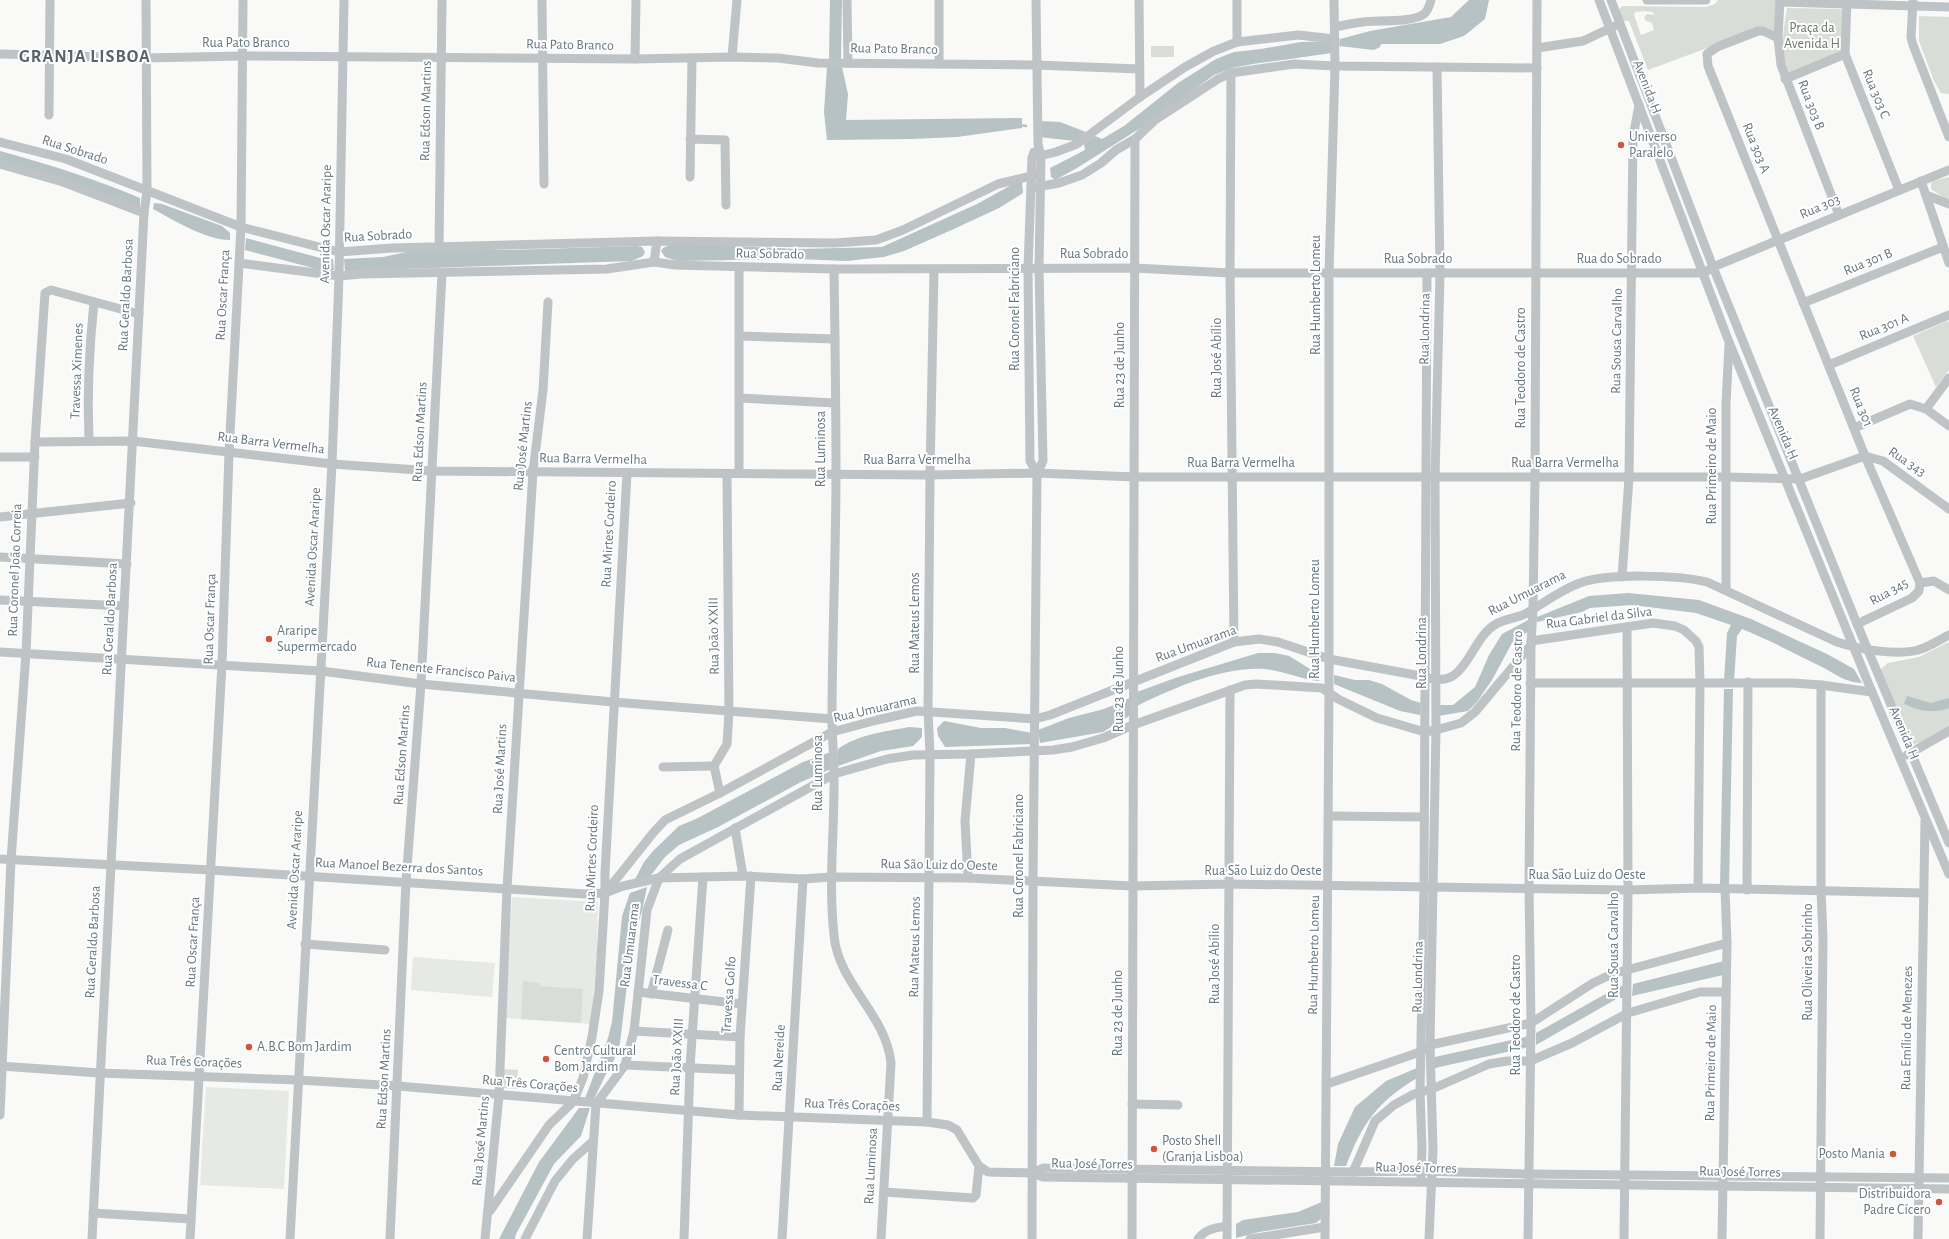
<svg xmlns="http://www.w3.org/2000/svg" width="1949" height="1239" font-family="'Alegreya Sans',sans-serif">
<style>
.built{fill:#e7e9e7}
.green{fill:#d9ddd7;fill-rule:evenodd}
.water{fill:#b7c2c5}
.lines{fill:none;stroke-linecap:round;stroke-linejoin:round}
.stream{stroke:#b7c2c5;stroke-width:2.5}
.minor{stroke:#bec3c6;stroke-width:9}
.poi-dot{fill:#d05440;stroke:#fff;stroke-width:1.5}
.labels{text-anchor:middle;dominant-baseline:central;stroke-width:4;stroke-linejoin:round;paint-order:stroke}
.park-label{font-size:14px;fill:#6a7766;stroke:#fff}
.street-label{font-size:14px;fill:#66777e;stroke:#fff}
.poi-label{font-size:14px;fill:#66777e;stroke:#fff;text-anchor:start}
.district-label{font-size:18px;font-weight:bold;letter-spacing:1px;fill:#58646a;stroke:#fff}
</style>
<rect width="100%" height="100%" fill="#f9f9f7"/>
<!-- built -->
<g class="built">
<polygon points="512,897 598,902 597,955 591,1024 505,1018"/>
<polygon points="413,957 495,963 492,997 411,990"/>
<polygon points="206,1087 289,1091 284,1189 200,1185"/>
</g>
<!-- green -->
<g class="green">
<path d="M1718,0H1776L1775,27L1773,33L1764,27L1648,70L1629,21H1622L1618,11L1622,6L1706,7L1715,4ZM1644,11L1653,12L1654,15L1647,14L1644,18L1646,21L1652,23L1654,30L1641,35L1634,15L1635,12Z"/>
<path d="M1787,8L1842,9V55L1790,76C1778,58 1784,28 1787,8Z"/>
<polygon points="1919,16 1949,17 1949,94 1941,93 1934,81 1919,41"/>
<rect x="1151" y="46" width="23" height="11"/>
<polygon points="1949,177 1949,201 1931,189 1931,184 1933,181"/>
<polygon points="1947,321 1949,322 1949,370 1936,387 1913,336"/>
<polygon points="1949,642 1949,728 1928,740 1912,745 1880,670 1888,663 1919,657"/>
<polygon points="523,981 539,983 539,986 583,989 581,1023 521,1019"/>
<polygon points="504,1069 518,1070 517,1089 503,1088"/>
</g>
<!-- water -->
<g class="water">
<polygon points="830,0 842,0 841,60 829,60"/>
<polygon points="1469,0 1489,0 1485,19 1464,36 1440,44 1381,44 1380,47 1374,50 1339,46 1340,39 1370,31 1451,17"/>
<polygon points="1332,41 1332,53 1253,64 1232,68 1214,75 1142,127 1077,168 1057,179 1054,179 1051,177 1050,168 1085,150 1084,144 1095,136 1102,139 1124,126 1178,83 1216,59 1234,52 1261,49 1301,42"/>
<polygon points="827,67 842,67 848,94 846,120 1022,118 1022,128 957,137 912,139 827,140 824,112"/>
<polygon points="1040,121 1060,122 1086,132 1075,141 1039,137"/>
<path d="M0,151C48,164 95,179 140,198V209L0,162Z"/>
<polygon points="1022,182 1023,193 999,208 956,228 904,251 884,257 846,261 797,259 677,261 665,257 661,251 663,248 674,243 796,249 882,247 977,204 1015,183"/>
<path d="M154,203L162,204L222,226L230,233V240C206,240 175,221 153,209Z"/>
<polygon points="246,238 324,259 333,259 334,270 324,271 245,250"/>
<polygon points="637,246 642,247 645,252 643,256 632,261 345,271 344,259 383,257 416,250 507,250"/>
<path d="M1628,593L1699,600L1751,619L1827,654L1854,669L1862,683C1846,683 1836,674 1822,667C1796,654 1769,640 1742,629L1737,636L1734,681H1724L1727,633L1731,625L1696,613L1632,605L1590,608L1582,612L1537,622V617L1589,596Z"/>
<polygon points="1530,619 1529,631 1512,643 1492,680 1477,702 1468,711 1438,716 1438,705 1453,705 1475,687 1489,655 1502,634"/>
<path d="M1258,653H1275L1289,656L1320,675L1319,681C1301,679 1284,671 1265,669C1224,666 1173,688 1137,706V692L1175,678Z"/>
<polygon points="1334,675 1355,680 1369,680 1382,684 1411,700 1421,703 1420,715 1400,711 1334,684"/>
<polygon points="1724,689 1733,689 1729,887 1720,887"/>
<path d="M1907,696L1931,703L1949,698V708C1933,714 1919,711 1904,704Z"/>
<polygon points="1130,698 1129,716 1103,732 1040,743 1038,730 1069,718 1104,709"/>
<polygon points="944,721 981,728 1005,728 1032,733 1033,744 945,747 938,736 937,728"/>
<path d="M909,727L922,728V737L913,746L881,751L838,766V749C859,734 884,732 909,727Z"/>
<polygon points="831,752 831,769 801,782 718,827 679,845 665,857 648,879 632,885 644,862 653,851 679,826 698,818 803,762"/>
<polygon points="647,887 642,911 632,943 620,1043 614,1060 607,1072 593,1101 584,1101 608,1038 612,1022 622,916 630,893"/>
<polygon points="1724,961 1723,975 1632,996 1633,984"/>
<polygon points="1626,985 1625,998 1618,998 1536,1045 1536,1033 1618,987"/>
<polygon points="1529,1036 1529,1047 1435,1068 1435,1057"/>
<path d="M1417,1068V1078C1377,1102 1362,1124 1346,1166H1334L1338,1144L1355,1107L1386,1081Z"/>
<polygon points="579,1108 590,1108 581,1136 554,1164 516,1234 515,1239 499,1239 539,1162"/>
<polygon points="1324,1201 1324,1216 1316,1223 1259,1232 1236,1238 1236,1224 1243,1220 1298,1212"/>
</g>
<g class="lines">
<!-- stream -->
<polyline class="stream" points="1020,125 1026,126"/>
<!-- minor -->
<g class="minor">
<polyline points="542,0 544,184"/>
<polyline points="847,0 848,63"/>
<polyline points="939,0 939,64"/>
<polyline points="1139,0 1140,97"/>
<polyline points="1599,0 1729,342 1872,692 1949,874"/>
<polyline points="1611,0 1713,267 1857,624 1949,843"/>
<polyline points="1647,0 1706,0"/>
<polyline points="1780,0 1778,38 1781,65 1839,215"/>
<polyline points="1847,0 1845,54 1899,190"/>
<polyline points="1913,0 1911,37 1913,45 1949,137"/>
<polyline points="1780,2 1949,7"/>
<path d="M1335,27C1344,25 1353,23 1363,22C1378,20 1412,23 1424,14C1428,11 1430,4 1431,0"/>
<polyline points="1778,38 1763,31 1758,31 1717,47 1707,54 1708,66 1865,456 1920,583"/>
<polyline points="1237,42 1237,0"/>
<polyline points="1537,48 1583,41 1615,26"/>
<polyline points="0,54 145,58 243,56 635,59 732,57 778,58 818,63 1036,65 1139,69"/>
<polyline points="732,57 737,0"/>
<polyline points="635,59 636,0"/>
<polyline points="1231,73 1230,273 1234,642"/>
<polyline points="1785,79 1845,54"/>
<polyline points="49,115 50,0"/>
<polyline points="690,139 725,140 726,205"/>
<polyline points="0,142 66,159 241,227 339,252 392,248 657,241 835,243 876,240 903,230 998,184 1040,174"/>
<polyline points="1034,152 1032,158 1028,268 1030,461 1037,473"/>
<polyline points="1032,158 1056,152 1077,144 1140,97 1185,67 1214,51 1237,42 1298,35 1335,39"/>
<polyline points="0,164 63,182 144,213"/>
<polyline points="690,177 692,59"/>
<polyline points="1921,181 1949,263"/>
<polyline points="1031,188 1059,183 1082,175 1101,163 1116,150 1135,139 1155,120 1218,79 1231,73 1294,64 1335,66 1537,68"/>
<polyline points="1926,195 1949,204"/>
<polyline points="439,247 442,0"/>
<polyline points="654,262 657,241"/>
<polyline points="239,263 339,276 361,274 607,269 654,262 675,265 834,269 1134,268 1230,273 1704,273 1713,267 1949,170"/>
<polyline points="739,267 739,473"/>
<path d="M834,269C835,337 836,404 836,472C836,555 832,637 832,720C832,738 834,755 834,773C835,827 828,881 834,935C838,984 886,1014 891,1063L881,1239"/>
<polyline points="1803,303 1943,247"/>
<polyline points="739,336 835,339"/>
<polyline points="1829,365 1949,315"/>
<polyline points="740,398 835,403"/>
<polyline points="1926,409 1949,378"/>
<polyline points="1854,428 1910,404 1926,409 1949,426"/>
<path d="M89,440C87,394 89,349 94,302"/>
<polyline points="35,442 133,441 332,464 432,471 930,475 1037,473 1135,477 1727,477 1800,479 1865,456 1883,461 1949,509"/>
<polyline points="0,457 35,457"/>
<polyline points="0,517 131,503"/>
<polyline points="0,557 127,564"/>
<polyline points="1622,577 1629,478 1633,137 1639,105"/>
<polyline points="1726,590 1726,404 1729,345"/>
<polyline points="0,600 124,606"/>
<polyline points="1857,624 1912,598 1919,591 1920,583 1934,581 1949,590"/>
<polyline points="1531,641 1653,623 1675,626 1684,630 1696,641 1699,647 1700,682 1698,888"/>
<polyline points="0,652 321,671 421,684 613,702 832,719"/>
<polyline points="1530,683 1793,683 1821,685 1872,692"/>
<polyline points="1907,755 1949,731"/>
<polyline points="663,767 714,766"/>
<polyline points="720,793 714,766 727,744 729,712 727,474"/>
<polyline points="1329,816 1424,817"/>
<polyline points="735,828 743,876"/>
<polyline points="0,859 211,870 585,894 605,893 623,886 659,878 743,876 803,879 831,877 968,878 1132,886 1229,884 1628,890 1698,888 1923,893"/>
<polyline points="968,878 965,821 971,754"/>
<polyline points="1747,890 1748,682"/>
<path d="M606,892L653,833L665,820L720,793L832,732L877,720L917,711L1035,719L1050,715L1234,642L1259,639L1278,642L1329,659L1426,677C1467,692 1469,639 1496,624C1505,619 1516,618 1525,614C1543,604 1560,590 1580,583C1608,573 1678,575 1707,582L1837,642C1858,649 1896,656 1918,650C1929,647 1939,640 1949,635"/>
<polyline points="305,944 385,950"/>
<polyline points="638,992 742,1004"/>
<polyline points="651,994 668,930"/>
<polyline points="634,1031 740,1037"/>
<polyline points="625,1065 739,1070"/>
<path d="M0,1066L100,1073L298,1080L398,1086L739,1115L927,1122L948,1125L957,1130L979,1166L988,1172L1033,1173L1043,1177C1345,1183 1647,1184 1949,1189"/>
<polyline points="1327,1084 1420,1052 1430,1045 1531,1023 1593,983 1612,974 1727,943"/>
<polyline points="1132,1104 1178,1105"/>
<polyline points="0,1115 11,860 26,653 35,442 45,293 51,290 139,314"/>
<polyline points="739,1115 740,1037 751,876"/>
<polyline points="927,1122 930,754 928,711 930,475 934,269"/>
<polyline points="1353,1172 1375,1121 1394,1105 1414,1094 1432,1089 1489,1064 1507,1061 1530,1061 1572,1043 1628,1013 1700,992 1726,992"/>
<polyline points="1033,1173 1043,1168 1353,1172 1421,1171 1528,1174 1949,1178"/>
<polyline points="1421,1176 1422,1147 1420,1092 1424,887 1427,273"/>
<polyline points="884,1192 973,1198 976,1195 979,1166"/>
<polyline points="490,1211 549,1125 573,1102 583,1078 592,1037 599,991 605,893 605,873 627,473"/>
<polyline points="93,1213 191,1219"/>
<polyline points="92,1239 144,213 147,191 146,0"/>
<polyline points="190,1239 222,664 229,453 241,227 243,0"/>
<polyline points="290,1239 332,464 339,276 344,0"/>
<polyline points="390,1239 406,881 421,684 442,273"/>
<polyline points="485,1239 499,1095 507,888 533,472 543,390 548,302"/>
<polyline points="525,1239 555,1181 573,1159 592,1142"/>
<polyline points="587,1239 596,1104 625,1065 634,1031 647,910 659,878 680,859 834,774 887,759 913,755 971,754 1053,750 1072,747 1103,738 1133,725 1245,685 1256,684 1322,688 1338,699 1377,718 1425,732 1436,730 1461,723 1475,712 1531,645"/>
<polyline points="684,1239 690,1067 703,877"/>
<polyline points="782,1239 803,879"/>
<polyline points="1032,1239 1033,881 1037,473 1043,461 1039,268 1041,156 1038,144 1036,0"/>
<polyline points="1132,1239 1135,139"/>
<path d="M1198,1239C1205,1229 1215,1228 1227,1226"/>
<polyline points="1227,1239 1230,690"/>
<polyline points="1250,1239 1325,1227"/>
<polyline points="1325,1239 1329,693 1329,273 1335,66 1334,0"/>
<polyline points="1429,1239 1433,1150 1430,1045 1436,730 1435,478 1440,274 1437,67"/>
<polyline points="1528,1239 1531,1023 1529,888 1531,645 1533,608 1535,477 1537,0"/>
<polyline points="1624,1239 1628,890 1627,627"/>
<polyline points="1722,1239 1727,943 1725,888"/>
<polyline points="1820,1239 1823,938 1821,890 1821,685"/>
<polyline points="1918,1239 1925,821"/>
</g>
</g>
<!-- markers -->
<g class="poi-dot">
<circle cx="1621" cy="145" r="4"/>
<circle cx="269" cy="639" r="4"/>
<circle cx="249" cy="1047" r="4"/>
<circle cx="546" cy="1059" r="4"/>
<circle cx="1154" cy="1149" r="4"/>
<circle cx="1893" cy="1154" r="4"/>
<circle cx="1939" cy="1202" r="4"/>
</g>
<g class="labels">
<!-- park labels -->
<g class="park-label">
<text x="1812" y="28">Praça da<tspan x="1812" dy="16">Avenida H</tspan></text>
</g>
<!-- street labels -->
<g class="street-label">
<text x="246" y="43">Rua Pato Branco</text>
<text transform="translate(570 45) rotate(1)">Rua Pato Branco</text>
<text transform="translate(894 49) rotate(1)">Rua Pato Branco</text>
<text transform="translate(1647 87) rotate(69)">Avenida H</text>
<text transform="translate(1876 94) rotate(68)">Rua 303 C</text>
<text transform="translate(1811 105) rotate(69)">Rua 303 B</text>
<text transform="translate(426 111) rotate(-89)">Rua Edson Martins</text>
<text transform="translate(1756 148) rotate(68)">Rua 303 A</text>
<text transform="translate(75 150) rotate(18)">Rua Sobrado</text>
<text transform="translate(1820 207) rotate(-23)">Rua 303</text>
<text transform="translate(326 224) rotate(-89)">Avenida Oscar Araripe</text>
<text transform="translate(378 236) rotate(-3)">Rua Sobrado</text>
<text transform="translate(770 254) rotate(1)">Rua Sobrado</text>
<text x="1094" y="254">Rua Sobrado</text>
<text x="1418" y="259">Rua Sobrado</text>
<text x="1619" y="259">Rua do Sobrado</text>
<text transform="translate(1868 262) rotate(-22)">Rua 301 B</text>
<text transform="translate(126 295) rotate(-87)">Rua Geraldo Barbosa</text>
<text transform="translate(223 295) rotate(-87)">Rua Oscar França</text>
<text transform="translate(1316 295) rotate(-90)">Rua Humberto Lomeu</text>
<text transform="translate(1015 309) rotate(-90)">Rua Coronel Fabriciano</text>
<text transform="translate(1884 327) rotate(-22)">Rua 301 A</text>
<text transform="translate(1425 329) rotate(-89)">Rua Londrina</text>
<text transform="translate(1617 341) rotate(-89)">Rua Sousa Carvalho</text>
<text transform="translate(1217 358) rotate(-90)">Rua José Abílio</text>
<text transform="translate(1120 365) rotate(-90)">Rua 23 de Junho</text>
<text transform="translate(1521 368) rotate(-90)">Rua Teodoro de Castro</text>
<text transform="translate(77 371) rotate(-88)">Travessa Ximenes</text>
<text transform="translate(1861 407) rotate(68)">Rua 301</text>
<text transform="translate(420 432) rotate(-87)">Rua Edson Martins</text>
<text transform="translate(1783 433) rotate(67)">Avenida H</text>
<text transform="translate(271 443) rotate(7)">Rua Barra Vermelha</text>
<text transform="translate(523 446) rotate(-84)">Rua José Martins</text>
<text transform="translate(821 449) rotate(-90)">Rua Luminosa</text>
<text transform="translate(593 459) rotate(1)">Rua Barra Vermelha</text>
<text x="917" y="460">Rua Barra Vermelha</text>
<text transform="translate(1907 462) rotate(34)">Rua 343</text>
<text x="1241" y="463">Rua Barra Vermelha</text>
<text x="1565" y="463">Rua Barra Vermelha</text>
<text transform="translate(1712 466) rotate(-90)">Rua Primeiro de Maio</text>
<text transform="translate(609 534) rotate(-87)">Rua Mirtes Cordeiro</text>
<text transform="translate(313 547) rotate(-87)">Avenida Oscar Araripe</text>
<text transform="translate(15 570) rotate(-88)">Rua Coronel João Correia</text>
<text transform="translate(1889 592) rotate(-29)">Rua 345</text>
<text transform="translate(1527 593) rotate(-27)">Rua Umuarama</text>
<text transform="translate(1599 618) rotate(-7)">Rua Gabriel da Silva</text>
<text transform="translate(110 619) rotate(-87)">Rua Geraldo Barbosa</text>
<text transform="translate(210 619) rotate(-88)">Rua Oscar França</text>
<text transform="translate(1315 619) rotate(-90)">Rua Humberto Lomeu</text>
<text transform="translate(915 623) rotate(-90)">Rua Mateus Lemos</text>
<text transform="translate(714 636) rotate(-91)">Rua João XXIII</text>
<text transform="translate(1196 644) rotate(-20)">Rua Umuarama</text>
<text transform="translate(1422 653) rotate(-90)">Rua Londrina</text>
<text transform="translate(441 670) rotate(6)">Rua Tenente Francisco Paiva</text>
<text transform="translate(1119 689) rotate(-90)">Rua 23 de Junho</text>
<text transform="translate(1517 691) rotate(-89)">Rua Teodoro de Castro</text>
<text transform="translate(875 709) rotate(-13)">Rua Umuarama</text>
<text transform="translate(1904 733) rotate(67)">Avenida H</text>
<text transform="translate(402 755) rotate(-86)">Rua Edson Martins</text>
<text transform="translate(500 769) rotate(-87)">Rua José Martins</text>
<text transform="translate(818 773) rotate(-90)">Rua Luminosa</text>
<text transform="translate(1019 856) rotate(-90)">Rua Coronel Fabriciano</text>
<text transform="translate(592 858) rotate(-88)">Rua Mirtes Cordeiro</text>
<text transform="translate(939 865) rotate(1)">Rua São Luiz do Oeste</text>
<text transform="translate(399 867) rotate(3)">Rua Manoel Bezerra dos Santos</text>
<text transform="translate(295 870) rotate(-87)">Avenida Oscar Araripe</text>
<text x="1263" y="871">Rua São Luiz do Oeste</text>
<text x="1587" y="875">Rua São Luiz do Oeste</text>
<text transform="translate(93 942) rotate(-87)">Rua Geraldo Barbosa</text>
<text transform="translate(193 942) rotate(-87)">Rua Oscar França</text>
<text transform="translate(630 945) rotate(-83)">Rua Umuarama</text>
<text transform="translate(1614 945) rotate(-90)">Rua Sousa Carvalho</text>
<text transform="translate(915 947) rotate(-89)">Rua Mateus Lemos</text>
<text transform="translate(1314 955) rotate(-89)">Rua Humberto Lomeu</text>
<text transform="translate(1808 962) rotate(-90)">Rua Oliveira Sobrinho</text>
<text transform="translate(1215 964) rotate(-90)">Rua José Abílio</text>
<text transform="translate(1418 977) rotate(-89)">Rua Londrina</text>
<text transform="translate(680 983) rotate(7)">Travessa C</text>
<text transform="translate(729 995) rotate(-86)">Travessa Golfo</text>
<text transform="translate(1118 1013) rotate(-90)">Rua 23 de Junho</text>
<text transform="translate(1516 1015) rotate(-90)">Rua Teodoro de Castro</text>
<text transform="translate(1907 1028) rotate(-89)">Rua Emílio de Menezes</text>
<text transform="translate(677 1057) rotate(-87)">Rua João XXIII</text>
<text transform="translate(779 1058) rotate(-87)">Rua Nereide</text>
<text transform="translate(194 1062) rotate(2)">Rua Três Corações</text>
<text transform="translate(1711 1063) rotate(-89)">Rua Primeiro de Maio</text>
<text transform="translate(384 1079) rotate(-87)">Rua Edson Martins</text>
<text transform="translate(530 1084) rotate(5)">Rua Três Corações</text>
<text transform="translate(852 1105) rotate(2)">Rua Três Corações</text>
<text transform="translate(481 1141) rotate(-85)">Rua José Martins</text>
<text transform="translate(1092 1164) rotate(1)">Rua José Torres</text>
<text transform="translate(871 1166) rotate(-87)">Rua Luminosa</text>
<text transform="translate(1416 1168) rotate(1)">Rua José Torres</text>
<text transform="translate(1740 1172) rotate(1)">Rua José Torres</text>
</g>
<!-- poi labels -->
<g class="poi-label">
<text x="1629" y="137">Universo<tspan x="1629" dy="16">Paralelo</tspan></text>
<text x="277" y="631">Araripe<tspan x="277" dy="16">Supermercado</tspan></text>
<text x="257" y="1047">A.B.C Bom Jardim</text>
<text x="554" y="1051">Centro Cultural<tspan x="554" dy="16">Bom Jardim</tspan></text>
<text x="1162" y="1141">Posto Shell<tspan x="1162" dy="16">(Granja Lisboa)</tspan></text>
<text x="1885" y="1154" text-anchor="end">Posto Mania</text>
<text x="1931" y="1194" text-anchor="end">Distribuidora<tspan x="1931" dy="16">Padre Cícero</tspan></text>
</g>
<!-- district labels -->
<g class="district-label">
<text x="85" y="57">GRANJA LISBOA</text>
</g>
</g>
</svg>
